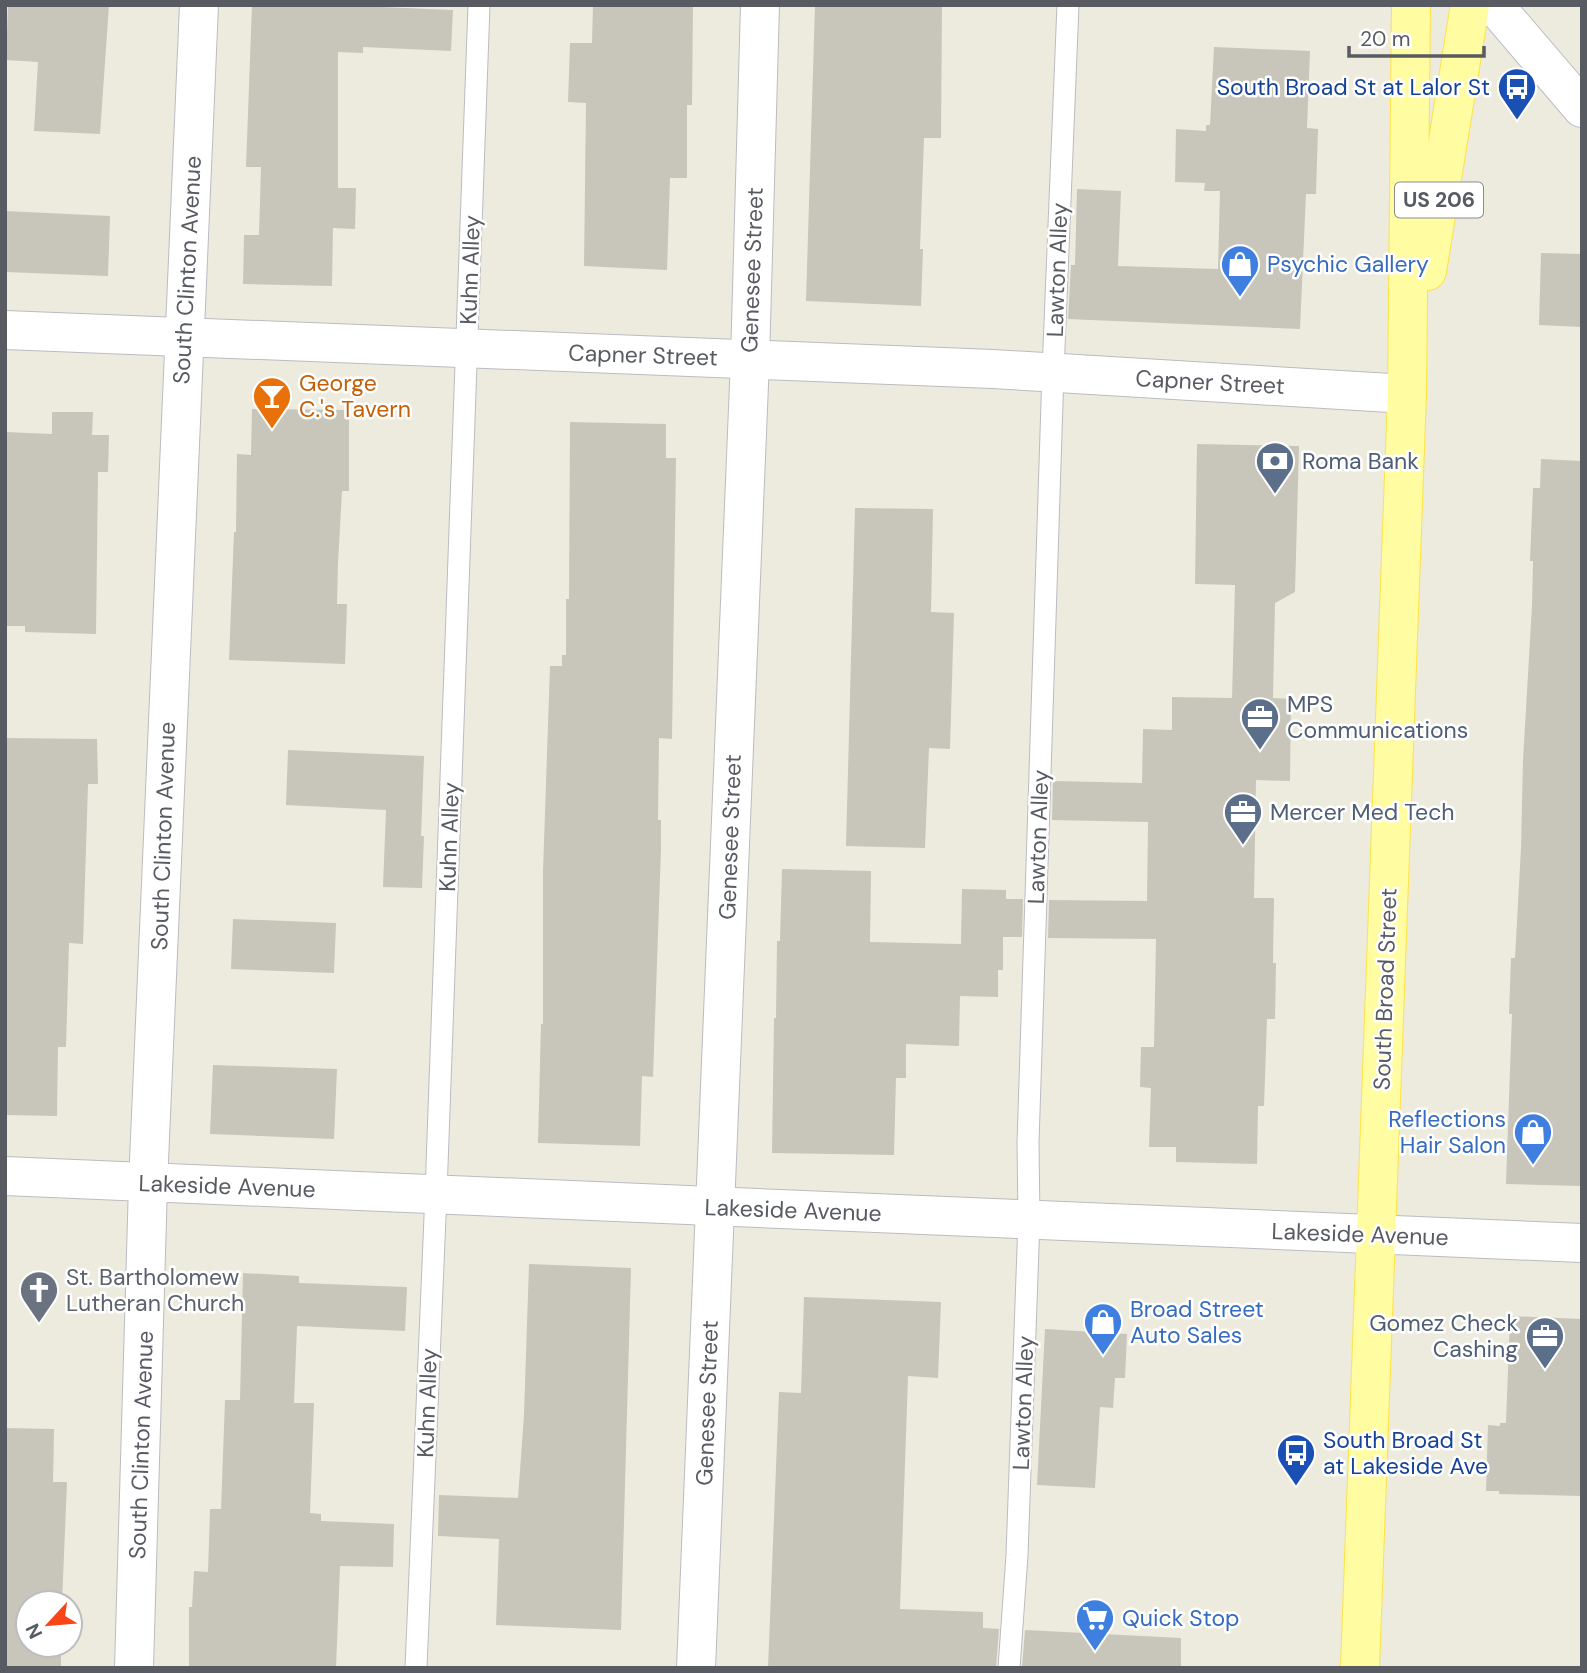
<svg xmlns="http://www.w3.org/2000/svg" width="1587" height="1673" font-family="'DM Sans',sans-serif">
<style>
.building{fill:#c8c5bb}
.lines{fill:none;stroke-linecap:round;stroke-linejoin:round}
.service-casing{stroke:#babcc2;stroke-width:23}
.minor-casing{stroke:#babcc2;stroke-width:40}
.secondary-casing{stroke:#bbbec7;stroke-width:40}
.primary-casing{stroke:#ffe245;stroke-width:40}
.service{stroke:#fff;stroke-width:21}
.minor{stroke:#fff;stroke-width:38}
.secondary{stroke:#fff;stroke-width:38}
.primary{stroke:#fffca1;stroke-width:38}
.labels{text-anchor:middle;dominant-baseline:central;stroke-width:5;stroke-linejoin:round;paint-order:stroke}
.shield{fill:#fff;stroke:#8a8c90;stroke-width:2}
.shield-label{font-size:21px;font-weight:bold;fill:#585b61}
.transit-label{font-size:23px;fill:#164399;stroke:#fff;text-anchor:end}
.shop-label{font-size:23px;fill:#366cbe;stroke:#fff;text-anchor:start}
.street-label{font-size:23px;fill:#585b61;stroke:#fff}
.food-label{font-size:23px;fill:#c56008;stroke:#fff;text-anchor:start}
.service-label{font-size:23px;fill:#4e5e75;stroke:#fff;text-anchor:start}
.worship-label{font-size:23px;fill:#5b616d;stroke:#fff;text-anchor:start}
</style>
<rect width="100%" height="100%" fill="#edebde"/>
<!-- building -->
<g class="building">
<polygon points="8,5 109,5 100,134 34,131 38,62 6,60"/>
<polygon points="252,5 357,6 453,10 451,51 363,47 363,53 338,52 338,188 356,188 355,229 333,228 332,286 243,284 244,235 259,235 261,167 246,167"/>
<polygon points="593,5 693,5 692,105 687,105 687,178 670,178 667,270 584,266 586,103 568,102 570,43 592,43"/>
<polygon points="815,5 942,5 941,138 924,138 920,249 923,249 921,306 806,301"/>
<polygon points="1214,47 1310,51 1307,128 1318,129 1316,194 1306,194 1300,329 1068,319 1071,265 1075,265 1077,189 1121,191 1118,266 1218,269 1220,191 1204,191 1205,183 1175,182 1176,129 1206,131 1206,125 1210,125"/>
<polygon points="5,211 110,216 108,276 5,272"/>
<polygon points="1541,253 1582,254 1582,327 1539,325"/>
<polygon points="252,409 349,410 349,491 342,491 338,563 337,604 347,604 345,664 229,660 234,532 236,532 237,454 251,455"/>
<polygon points="52,412 93,412 92,435 109,435 108,472 98,472 96,634 25,632 25,626 5,626 5,432 52,434"/>
<polygon points="570,422 666,424 666,458 676,458 672,739 659,738 658,820 661,820 661,849 653,1077 642,1076 640,1146 538,1143 541,1024 543,1024 543,871 550,666 562,666 562,655 566,655 566,599 569,599"/>
<polygon points="1197,444 1299,446 1295,592 1275,603 1273,698 1291,699 1290,781 1256,780 1254,898 1274,898 1273,963 1276,963 1275,1019 1267,1019 1264,1106 1258,1106 1257,1164 1176,1162 1176,1147 1149,1147 1151,1088 1140,1087 1141,1047 1154,1047 1156,939 1048,938 1049,900 1147,901 1148,822 1052,820 1053,781 1142,783 1143,729 1172,730 1172,697 1232,698 1235,585 1195,584"/>
<polygon points="1541,459 1582,461 1582,1186 1506,1184 1512,1014 1509,1014 1511,958 1515,958 1521,848 1523,760 1532,606 1533,561 1530,561 1533,488 1540,488"/>
<polygon points="855,508 933,509 931,612 954,613 950,749 929,748 925,848 846,846"/>
<polygon points="5,738 97,739 98,784 88,784 83,944 69,943 66,1047 58,1047 57,1116 5,1115"/>
<polygon points="288,750 424,756 421,836 424,836 422,888 383,887 386,810 286,805"/>
<polygon points="782,869 871,871 870,942 961,944 962,889 1006,890 1006,899 1023,899 1022,937 1003,937 1003,970 998,970 998,997 960,996 959,1046 906,1044 906,1078 896,1078 894,1155 772,1153 774,1018 776,1018 777,941 780,941"/>
<polygon points="233,919 336,923 334,973 231,969"/>
<polygon points="213,1065 337,1069 334,1139 210,1134"/>
<polygon points="529,1264 631,1268 621,1630 496,1625 499,1539 438,1536 439,1495 518,1498 524,1415"/>
<polygon points="243,1273 299,1276 299,1283 407,1287 405,1331 297,1326 294,1403 314,1403 310,1513 321,1514 321,1521 394,1524 393,1567 340,1566 336,1668 189,1668 189,1607 192,1607 194,1571 208,1572 210,1509 221,1509 225,1400 240,1400"/>
<polygon points="804,1297 941,1302 938,1378 908,1376 900,1609 983,1612 983,1628 999,1629 996,1668 768,1668 779,1392 801,1393"/>
<polygon points="1510,1316 1582,1319 1582,1496 1499,1494 1499,1491 1486,1491 1488,1425 1500,1426 1500,1423 1506,1423"/>
<polygon points="1045,1329 1127,1334 1125,1378 1115,1378 1113,1408 1100,1407 1095,1488 1037,1485"/>
<polygon points="5,1428 54,1429 53,1482 67,1482 62,1603 28,1603 28,1645 61,1645 61,1668 5,1668"/>
<polygon points="1025,1630 1181,1638 1181,1668 1022,1668"/>
</g>
<g class="lines">
<!-- service casing -->
<g class="service-casing">
<g id="service">
<polyline points="416,1668 436,1193 479,5"/>
<polyline points="1009,1668 1017,1555 1029,1220 1028,1143 1053,372 1068,5"/>
</g>
</g>
<!-- minor casing -->
<g class="minor-casing">
<g id="minor">
<polyline points="5,330 993,369 1407,394"/>
<polyline points="5,1176 1582,1243"/>
<polyline points="134,1668 148,1184 199,5"/>
<polyline points="696,1668 750,360 760,5"/>
</g>
</g>
<!-- secondary casing -->
<g class="secondary-casing">
<polyline id="secondary" points="1494,5 1582,108"/>
</g>
<!-- primary casing -->
<g class="primary-casing">
<g id="primary">
<polyline points="1427,271 1470,5"/>
<polyline points="1360,1668 1407,394 1411,5"/>
</g>
</g>
<!-- service -->
<use href="#service" class="service"/>
<!-- minor -->
<use href="#minor" class="minor"/>
<!-- secondary -->
<use href="#secondary" class="secondary"/>
<!-- primary -->
<use href="#primary" class="primary"/>
</g>
<!-- icons -->
<defs>
<g id="bus-pin" transform="scale(2.0125)"><path d="M0 17L-7.5 6A9.5 9.5 0 1 1 7.5 6Z" fill="#1a4fb4" stroke="#fff"/><path d="M-5-6H5V4H4V6H2V4H-2V6H-4V4H-5ZM-3.5-4V0h7V-4ZM-3.5 1.2v1.5H-2V1.2ZM2 1.2v1.5H3.5V1.2Z" fill="#fff"/></g>
<g id="shop-pin" transform="scale(2.0125)"><path d="M0 17L-7.5 6A9.5 9.5 0 1 1 7.5 6Z" fill="#3f7fe0" stroke="#fff"/><path d="M-5-2.5h2.3a2.7 3.5 0 0 1 5.4 0H5L5.5 6h-11ZM-1.5-2.5h3a1.5 2.3 0 0 0-3 0Z" fill="#fff"/></g>
<g id="bar-pin" transform="scale(2.0125)"><path d="M0 17L-7.5 6A9.5 9.5 0 1 1 7.5 6Z" fill="#e8710a" stroke="#fff"/><path d="M-6-5H6L.8 .8V4.5H3.5V6h-7V4.5H-.8V.8Z" fill="#fff"/></g>
<g id="bank-pin" transform="scale(2.0125)"><path d="M0 17L-7.5 6A9.5 9.5 0 1 1 7.5 6Z" fill="#5c6f8a" stroke="#fff"/><path d="M-6-4H6V4H-6ZM0-2.3a2.3 2.3 0 1 0 0 4.6a2.3 2.3 0 1 0 0-4.6Z" fill="#fff"/></g>
<g id="office-pin" transform="scale(2.0125)"><path d="M0 17L-7.5 6A9.5 9.5 0 1 1 7.5 6Z" fill="#5c6f8a" stroke="#fff"/><path d="M-6-3h4V-5.5h4V-3h4V5H-6ZM-1-4.5V-3h2v-1.5ZM-6 0V1H6V0Z" fill="#fff"/></g>
<g id="church-pin" transform="scale(2.0125)"><path d="M0 17L-7.5 6A9.5 9.5 0 1 1 7.5 6Z" fill="#6b7280" stroke="#fff"/><path d="M-1.2-6h2.4v3.5h3.3v2.4h-3.3V6h-2.4V-.1h-3.3v-2.4h3.3Z" fill="#fff"/></g>
<g id="supermarket-pin" transform="scale(2.0125)"><path d="M0 17L-7.5 6A9.5 9.5 0 1 1 7.5 6Z" fill="#3f7fe0" stroke="#fff"/><path d="M-6-5.5h2.5l.6 2H6L4.5 2H-2.5L-4.4-4H-6ZM-1.5 3.2a1.3 1.3 0 1 0 .1 0ZM3 3.2a1.3 1.3 0 1 0 .1 0Z" fill="#fff"/></g>
</defs>
<g fill-rule="evenodd">
<use href="#bus-pin" x="1517" y="87"/>
<use href="#shop-pin" x="1240" y="264"/>
<use href="#bar-pin" x="272" y="396"/>
<use href="#bank-pin" x="1275" y="461"/>
<use href="#office-pin" x="1260" y="717"/>
<use href="#office-pin" x="1243" y="812"/>
<use href="#shop-pin" x="1533" y="1132"/>
<use href="#church-pin" x="39" y="1290"/>
<use href="#shop-pin" x="1103" y="1322"/>
<use href="#office-pin" x="1545" y="1336"/>
<use href="#bus-pin" x="1296" y="1453"/>
<use href="#supermarket-pin" x="1095" y="1618"/>
</g>
<g class="labels">
<!-- shield labels -->
<rect class="shield" x="1395" y="182.5" width="88" height="35" rx="5"/>
<g class="shield-label">
<text x="1439" y="200">US 206</text>
</g>
<!-- transit labels -->
<g class="transit-label">
<text x="1490" y="87">South Broad St at Lalor St</text>
<text x="1323" y="1440" text-anchor="start">South Broad St<tspan x="1323" dy="26">at Lakeside Ave</tspan></text>
</g>
<!-- shop labels -->
<g class="shop-label">
<text x="1267" y="264">Psychic Gallery</text>
<text x="1506" y="1119" text-anchor="end">Reflections<tspan x="1506" dy="26">Hair Salon</tspan></text>
<text x="1130" y="1309">Broad Street<tspan x="1130" dy="26">Auto Sales</tspan></text>
<text x="1122" y="1618">Quick Stop</text>
</g>
<!-- street labels -->
<g class="street-label">
<text transform="translate(187 270) rotate(-87)">South Clinton Avenue</text>
<text transform="translate(470 270) rotate(-88)">Kuhn Alley</text>
<text transform="translate(752 270) rotate(-88)">Genesee Street</text>
<text transform="translate(1057 270) rotate(-88)">Lawton Alley</text>
<text transform="translate(643 355) rotate(2)">Capner Street</text>
<text transform="translate(1210 382) rotate(3)">Capner Street</text>
<text transform="translate(163 836) rotate(-88)">South Clinton Avenue</text>
<text transform="translate(449 837) rotate(-88)">Kuhn Alley</text>
<text transform="translate(730 837) rotate(-88)">Genesee Street</text>
<text transform="translate(1038 837) rotate(-88)">Lawton Alley</text>
<text transform="translate(1385 989) rotate(-88)">South Broad Street</text>
<text transform="translate(227 1186) rotate(2)">Lakeside Avenue</text>
<text transform="translate(793 1210) rotate(2)">Lakeside Avenue</text>
<text transform="translate(1360 1234) rotate(2)">Lakeside Avenue</text>
<text transform="translate(427 1403) rotate(-88)">Kuhn Alley</text>
<text transform="translate(707 1403) rotate(-88)">Genesee Street</text>
<text transform="translate(1023 1403) rotate(-88)">Lawton Alley</text>
<text transform="translate(141 1445) rotate(-88)">South Clinton Avenue</text>
</g>
<!-- food labels -->
<g class="food-label">
<text x="299" y="383">George<tspan x="299" dy="26">C.'s Tavern</tspan></text>
</g>
<!-- service labels -->
<g class="service-label">
<text x="1302" y="461">Roma Bank</text>
<text x="1287" y="704">MPS<tspan x="1287" dy="26">Communications</tspan></text>
<text x="1270" y="812">Mercer Med Tech</text>
<text x="1518" y="1323" text-anchor="end">Gomez Check<tspan x="1518" dy="26">Cashing</tspan></text>
</g>
<!-- worship labels -->
<g class="worship-label">
<text x="66" y="1277">St. Bartholomew<tspan x="66" dy="26">Lutheran Church</tspan></text>
</g>
</g>
<!-- border -->
<rect width="1587" height="1673" fill="none" stroke="#585b61" stroke-width="14"/>
<!-- north arrow -->
<g transform="translate(49 1624) rotate(244)"><circle r="33" fill="#ffffff" stroke="#bcbdc0" stroke-width="2"/>
<path d="M0-5L12 26L0 18L-12 26Z" fill="#fa4517"/>
<text y="-10" font-size="19" font-weight="bold" text-anchor="middle" fill="#585b61">N</text>
</g>
<!-- scale -->
<path d="M1349 46v10h135v-10" fill="none" stroke="#585b61" stroke-width="3.5"/>
<text x="1360" y="46" font-size="21" fill="#585b61" stroke="#ffffff" stroke-width="5" paint-order="stroke">20 m</text>
</svg>
